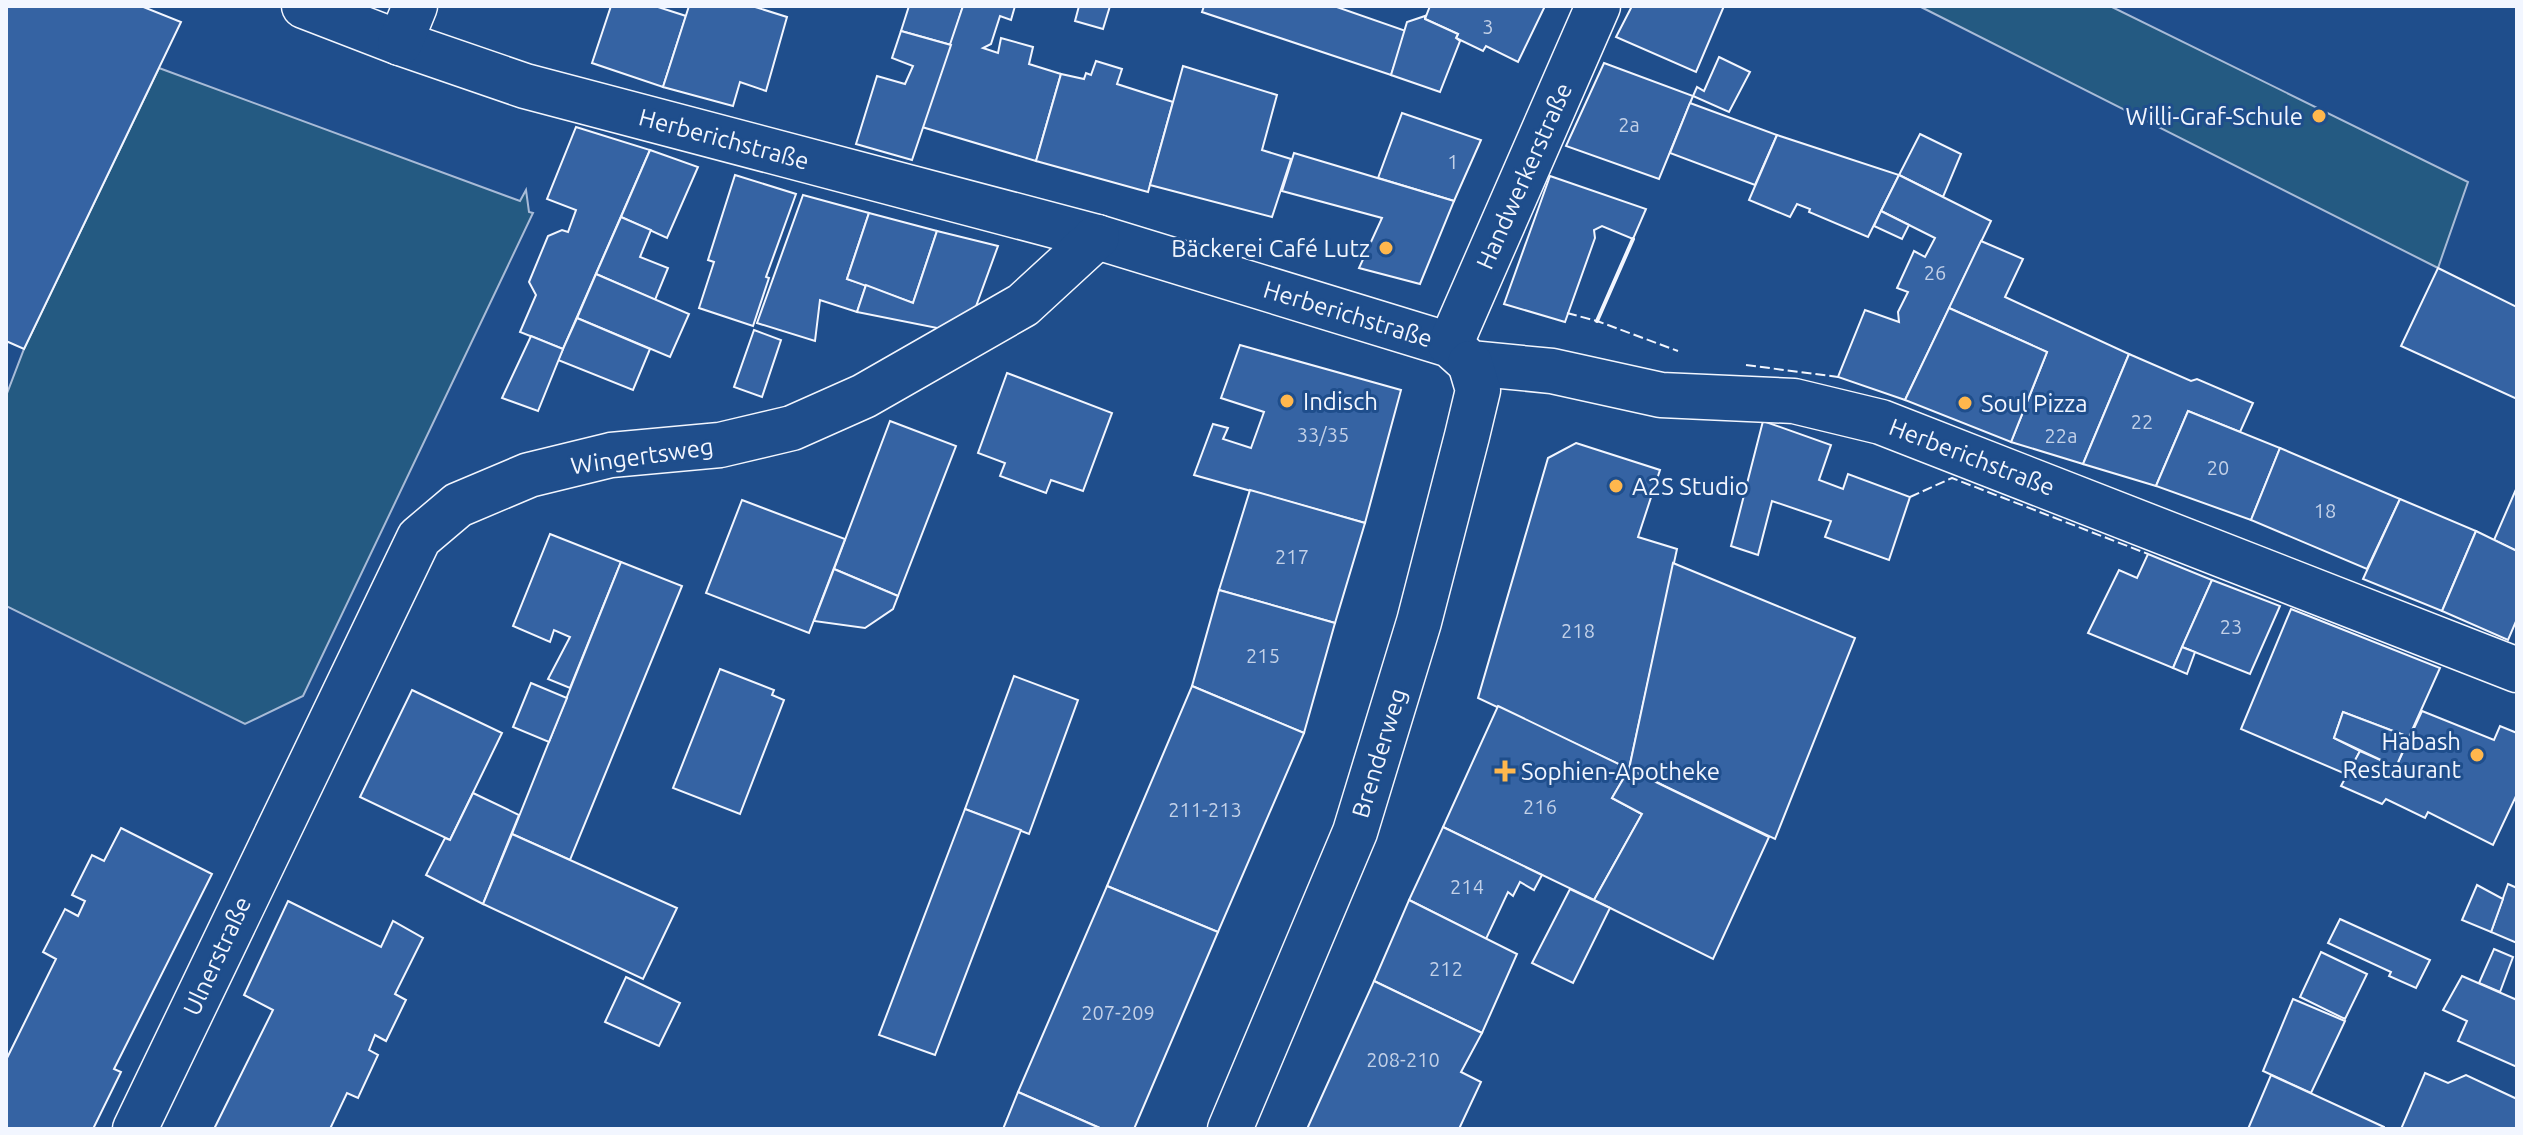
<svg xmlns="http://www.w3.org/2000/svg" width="2523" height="1135" font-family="Ubuntu,sans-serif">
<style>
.green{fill:#245a82;stroke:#a8bbd7;stroke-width:2}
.building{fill:#3563a3;stroke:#f2f6ff;stroke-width:2}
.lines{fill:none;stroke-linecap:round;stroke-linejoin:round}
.minor-casing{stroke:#f2f6ff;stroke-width:47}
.minor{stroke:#1f4e8c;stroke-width:44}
.fence{stroke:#f2f6ff;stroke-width:2;stroke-dasharray:10 4;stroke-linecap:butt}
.wall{stroke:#f2f6ff;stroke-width:4}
.poi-dot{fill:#ffb74d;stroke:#1f4e8c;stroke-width:3}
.labels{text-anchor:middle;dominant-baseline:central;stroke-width:6;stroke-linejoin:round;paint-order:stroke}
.number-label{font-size:20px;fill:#c3d1e8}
.poi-label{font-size:24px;fill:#f2f6ff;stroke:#1f4e8c;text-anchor:start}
.street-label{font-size:24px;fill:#f2f6ff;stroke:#1f4e8c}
</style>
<rect width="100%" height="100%" fill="#1f4e8c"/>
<!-- green -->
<g class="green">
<polygon points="1919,6 2110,6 2468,182 2438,268"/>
<polygon points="159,68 520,201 526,190 529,212 533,213 303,696 245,724 6,606 6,396 24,349"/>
</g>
<!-- building -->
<g class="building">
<polygon points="6,6 141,6 181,22 24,349 6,341"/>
<polygon points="611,6 655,6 686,16 663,87 592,63"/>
<polygon points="689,6 752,6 787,17 766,91 740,82 733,106 663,87"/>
<polygon points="909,6 963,6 951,45 901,31"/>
<polygon points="963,6 1015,6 1011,20 1000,16 991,44 983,48 998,53 1001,38 1033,47 1029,64 1061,74 1036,161 922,127"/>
<polygon points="1079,6 1110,6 1103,29 1075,21"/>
<polygon points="1204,6 1334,6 1406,31 1391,75 1202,12"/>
<polygon points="1430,6 1545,6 1518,62 1486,46 1483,51 1456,38 1458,34 1425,19"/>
<polygon points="1632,6 1724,6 1696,72 1616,37"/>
<polygon points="1425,16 1425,19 1458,34 1456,38 1460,41 1440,92 1391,75 1407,22"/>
<polygon points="901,31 951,45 912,160 856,144 877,76 905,84 913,66 892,58"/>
<polygon points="1719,57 1750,72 1729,112 1693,96 1697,87 1704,91"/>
<polygon points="1096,61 1122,69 1117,84 1173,102 1148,192 1036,161 1061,74 1084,79 1086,73 1091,75"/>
<polygon points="1604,63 1693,96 1659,179 1566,146"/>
<polygon points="1183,66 1277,95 1262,150 1291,159 1272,217 1150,185"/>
<polygon points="1690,103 1777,135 1755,185 1670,153"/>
<polygon points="1402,113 1481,140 1454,201 1378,178"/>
<polygon points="576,127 650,150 563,349 520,332 536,295 529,282 548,236 562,230 568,232 576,210 547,199"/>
<polygon points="1920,134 1961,154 1943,197 1899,175"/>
<polygon points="1777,135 1899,175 1868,237 1809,212 1810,209 1797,204 1790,217 1749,200"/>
<polygon points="650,150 698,167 667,238 621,217"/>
<polygon points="1294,153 1454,201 1420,284 1359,268 1382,218 1282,191"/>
<polygon points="735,175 796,194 766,277 769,278 753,326 699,308 714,262 708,260"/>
<polygon points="1899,175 1991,221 1905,400 1838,377 1865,310 1899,322 1898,312 1908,292 1897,288 1914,251 1925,257 1935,238 1881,211"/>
<polygon points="1550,176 1646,209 1633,239 1602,226 1594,230 1595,238 1565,322 1504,304"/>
<polygon points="803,195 869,213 847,279 866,285 857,312 820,300 815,341 757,323"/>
<polygon points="1881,211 1909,225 1902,239 1874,226"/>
<polygon points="869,213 937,231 913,303 847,279"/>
<polygon points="621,217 651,230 640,257 668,268 655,300 596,274"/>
<polygon points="937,231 998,246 975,309 942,329 857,312 866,285 913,303"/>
<polygon points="1981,241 2023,259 2005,297 2129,354 2083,464 2011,442 2047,352 1949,308"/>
<polygon points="2438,268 2517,307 2517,399 2401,346"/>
<polygon points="596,274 689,314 670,357 577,318"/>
<polygon points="1949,308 2047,352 2011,442 1905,400"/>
<polygon points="577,318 650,349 633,390 558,360"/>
<polygon points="754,330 781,340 762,397 734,387"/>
<polygon points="531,336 563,349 538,411 502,398"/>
<polygon points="1240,345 1401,390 1365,523 1194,475 1213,424 1228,428 1223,439 1251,448 1264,412 1221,398"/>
<polygon points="2129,354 2191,381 2197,379 2253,403 2240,432 2188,411 2156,486 2083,464"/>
<polygon points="1007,373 1112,413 1083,491 1051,480 1046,493 1000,476 1005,463 978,453"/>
<polygon points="2188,411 2280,448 2251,520 2156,486"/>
<polygon points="890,421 956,446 898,596 834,569"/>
<polygon points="1763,421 1831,445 1819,480 1843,489 1848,474 1910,497 1889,560 1825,537 1831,521 1772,501 1758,555 1731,546"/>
<polygon points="1576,443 1660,470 1638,537 1677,549 1629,769 1478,698 1548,458"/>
<polygon points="2280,448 2400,499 2367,569 2251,520"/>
<polygon points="2517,487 2517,551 2494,540"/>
<polygon points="1250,490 1365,523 1335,623 1219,590"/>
<polygon points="2400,499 2476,531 2442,611 2363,579"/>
<polygon points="742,500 845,539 809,633 706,593"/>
<polygon points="2476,531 2517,551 2517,619 2508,640 2442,611"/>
<polygon points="550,534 621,562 570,688 548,679 570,637 554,630 550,642 513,626"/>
<polygon points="2148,554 2212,580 2173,668 2088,633 2119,570 2137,578"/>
<polygon points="621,562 682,586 570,860 512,834"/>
<polygon points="1673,563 1855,638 1775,839 1629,769"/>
<polygon points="834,569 898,596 893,609 865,628 814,621"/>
<polygon points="2212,580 2280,606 2250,674 2182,647"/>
<polygon points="1219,590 1335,623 1304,733 1192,686"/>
<polygon points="2291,609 2440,668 2409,737 2343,712 2334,738 2360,751 2348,775 2241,729"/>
<polygon points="2182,647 2195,652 2187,674 2173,668"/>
<polygon points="720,669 774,690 772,695 784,700 740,814 673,788"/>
<polygon points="1014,676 1078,700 1029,834 965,809"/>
<polygon points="531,683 567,698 549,742 513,727"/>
<polygon points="1192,686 1304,733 1218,932 1107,886"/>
<polygon points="412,690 502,733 450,840 360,797"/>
<polygon points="1498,706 1629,769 1612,798 1642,814 1594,900 1443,827"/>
<polygon points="2422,711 2494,740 2500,726 2517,733 2517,794 2493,845 2428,812 2425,818 2386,799 2382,804 2341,786 2360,751 2396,767"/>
<polygon points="2343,712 2409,737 2396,767 2334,738"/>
<polygon points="1629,769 1769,837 1713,959 1594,900 1642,814 1612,798"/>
<polygon points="473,793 519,815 483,904 426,875 445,838 450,840"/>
<polygon points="965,809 1021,830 935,1055 879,1035"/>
<polygon points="1443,827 1542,875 1534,890 1520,882 1513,896 1508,892 1486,939 1409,900"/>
<polygon points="121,828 212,874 114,1069 121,1072 93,1129 6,1129 6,1060 56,959 43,952 65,909 78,916 85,901 72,895 92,855 104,861"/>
<polygon points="512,834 677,908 643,979 483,904"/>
<polygon points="2508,884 2517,888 2517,943 2491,932"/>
<polygon points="2477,885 2503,899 2491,932 2462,920"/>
<polygon points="1107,886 1218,932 1134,1129 1102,1129 1018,1092"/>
<polygon points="1570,889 1610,908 1573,983 1532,963"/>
<polygon points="1409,900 1517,954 1482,1033 1374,981"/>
<polygon points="288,901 381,947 393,921 423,938 395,994 406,1000 386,1041 375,1035 369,1050 378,1055 358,1098 347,1093 330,1129 214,1129 273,1010 244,995"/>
<polygon points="2340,919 2430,960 2416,988 2389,976 2391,972 2328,943"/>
<polygon points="2494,949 2513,957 2500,992 2479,983"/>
<polygon points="2321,952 2367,974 2345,1019 2300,997"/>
<polygon points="2462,976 2517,1000 2517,1067 2458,1041 2467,1021 2443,1010"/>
<polygon points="626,977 680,1003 659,1046 605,1022"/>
<polygon points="1374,981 1482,1033 1461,1072 1481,1082 1459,1129 1307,1129"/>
<polygon points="2293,999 2345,1021 2311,1093 2263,1071"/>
<polygon points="2425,1073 2448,1083 2466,1075 2517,1099 2517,1129 2401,1129"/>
<polygon points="2271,1075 2384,1127 2384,1129 2248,1129"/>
<polygon points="1018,1092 1102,1129 1003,1129"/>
</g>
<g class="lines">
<!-- minor casing -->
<g class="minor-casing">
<g id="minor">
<polyline points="304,6 400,43 525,86 1097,237 1450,345 1470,363 1552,371 1661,395 1794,401 1881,422 2517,670"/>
<polyline points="400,43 415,6"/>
<polyline points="1450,345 1598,6"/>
<polyline points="135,1129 419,538 458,505 529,475 611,455 720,445 792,428 864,396 1023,305 1097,237"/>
<polyline points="1230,1129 1355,832 1419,622 1467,436 1478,390 1470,363"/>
</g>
</g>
<!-- minor -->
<use href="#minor" class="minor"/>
<!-- fence -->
<g class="fence">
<polyline points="1567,313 1597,321 1678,351"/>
<polyline points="1746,365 1838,377"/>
<polyline points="1910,497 1952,478 2148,554"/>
</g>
<!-- wall -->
<polyline class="wall" points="1597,321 1633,239"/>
</g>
<!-- markers -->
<g class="poi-dot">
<circle cx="2319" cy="116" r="8"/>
<circle cx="1386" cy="248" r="8"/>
<circle cx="1287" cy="401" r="8"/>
<circle cx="1965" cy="403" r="8"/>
<circle cx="1616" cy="486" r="8"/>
<circle cx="2477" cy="755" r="8"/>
<path d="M1501 759h8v8h8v8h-8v8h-8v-8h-8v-8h8z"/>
</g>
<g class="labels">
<!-- number labels -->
<g class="number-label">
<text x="1488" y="26">3</text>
<text x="1629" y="124">2a</text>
<text x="1453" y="161">1</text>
<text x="1935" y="272">26</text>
<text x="2142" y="421">22</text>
<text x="1323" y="434">33/35</text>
<text x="2061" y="435">22a</text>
<text x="2218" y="467">20</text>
<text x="2325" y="510">18</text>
<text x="1292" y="556">217</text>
<text x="2231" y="626">23</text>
<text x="1578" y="630">218</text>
<text x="1263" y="655">215</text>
<text x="1540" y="806">216</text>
<text x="1205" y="809">211-213</text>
<text x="1467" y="886">214</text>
<text x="1446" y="968">212</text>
<text x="1118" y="1012">207-209</text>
<text x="1403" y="1059">208-210</text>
</g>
<!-- poi labels -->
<g class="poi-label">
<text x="2303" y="116" text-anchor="end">Willi-Graf-Schule</text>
<text x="1370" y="248" text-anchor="end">Bäckerei Café Lutz</text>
<text x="1303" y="401">Indisch</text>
<text x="1981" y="403">Soul Pizza</text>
<text x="1632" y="486">A2S Studio</text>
<text x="2461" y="741" text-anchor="end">Habash<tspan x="2461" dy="28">Restaurant</tspan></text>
<text x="1521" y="771">Sophien-Apotheke</text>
</g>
<!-- street labels -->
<g class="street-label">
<text transform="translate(724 139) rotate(15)">Herberichstraße</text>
<text transform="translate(1524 176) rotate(-66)">Handwerkerstraße</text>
<text transform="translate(1348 314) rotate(17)">Herberichstraße</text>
<text transform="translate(642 456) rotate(-8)">Wingertsweg</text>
<text transform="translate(1972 457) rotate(21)">Herberichstraße</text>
<text transform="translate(1379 753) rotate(-73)">Brenderweg</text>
<text transform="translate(217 956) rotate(-65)">Ulnerstraße</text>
</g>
</g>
<!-- border -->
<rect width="2523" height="1135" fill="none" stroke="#f2f6ff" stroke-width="16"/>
</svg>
